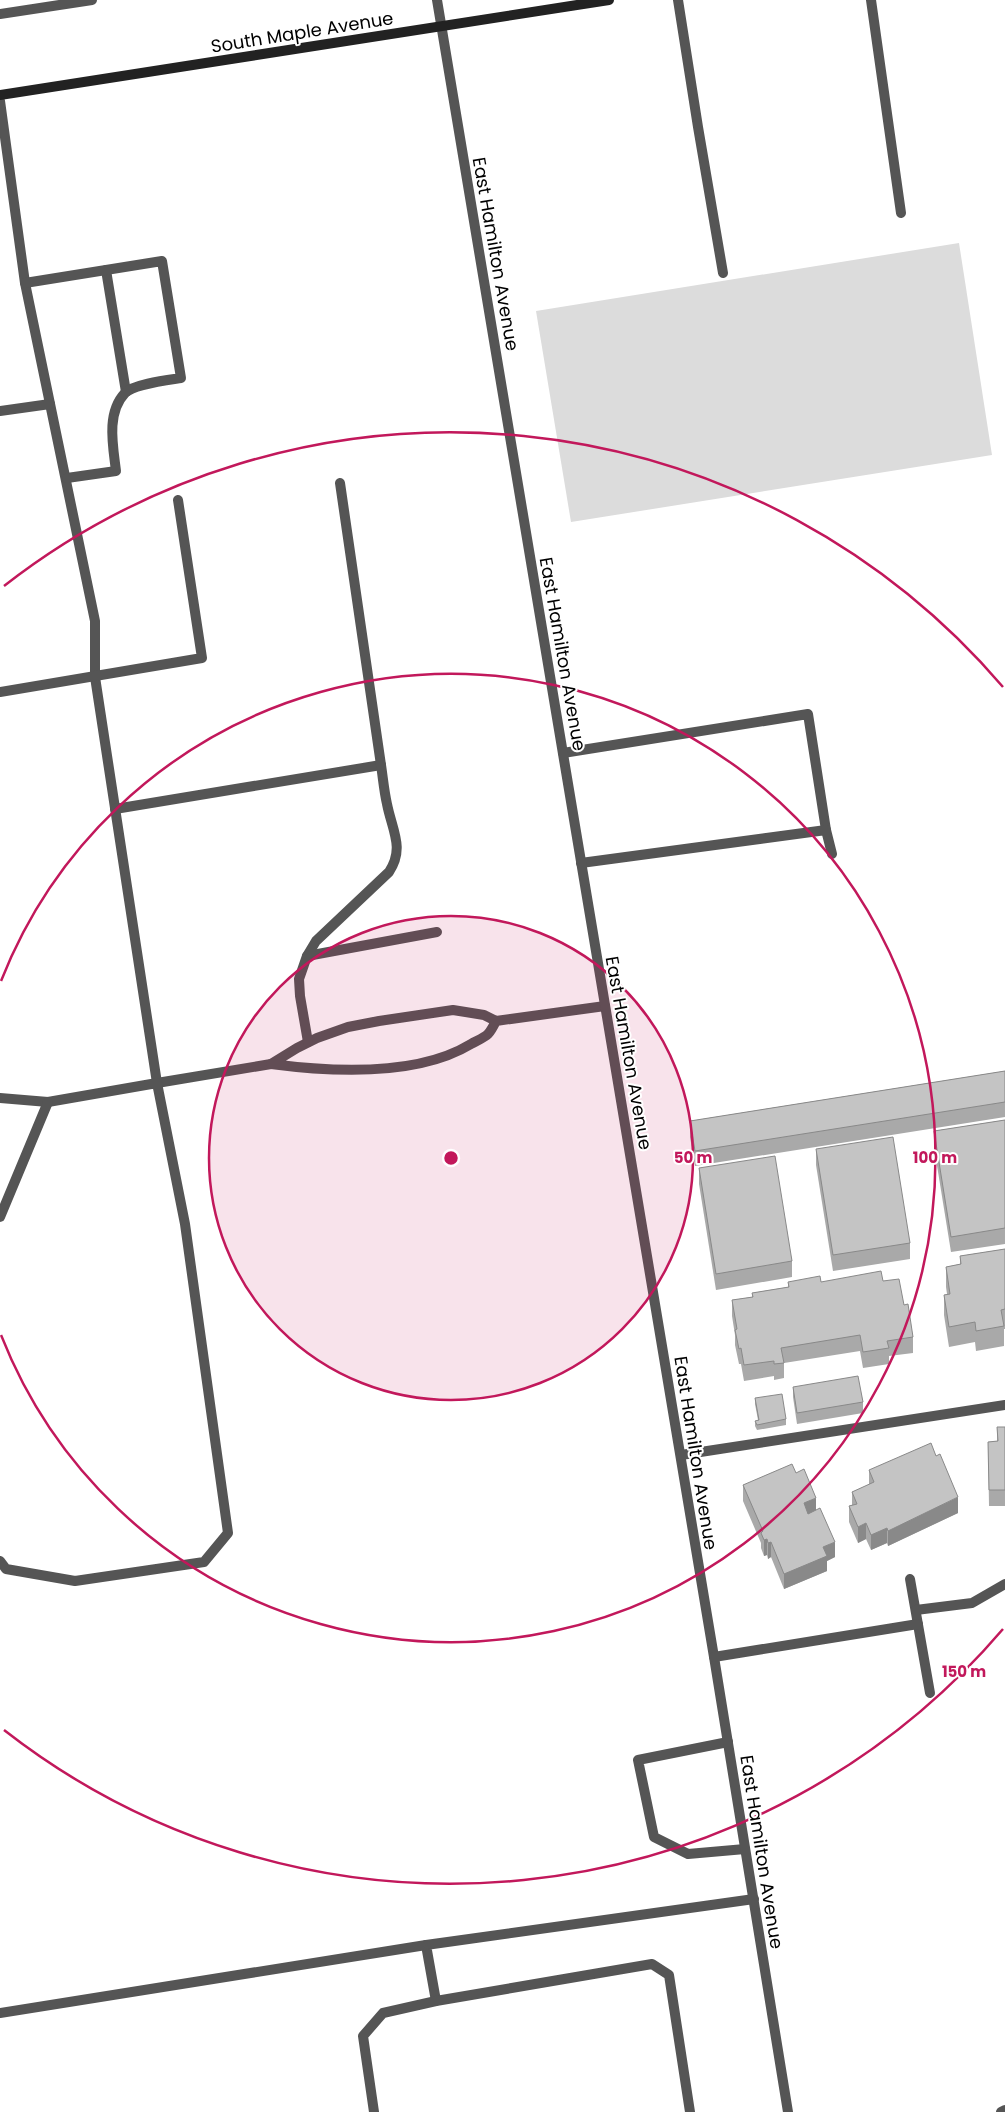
<svg xmlns="http://www.w3.org/2000/svg" width="1005" height="2112" font-family="Poppins,sans-serif">
<style>
.green{fill:#dcdcdc}
.lines{fill:none;stroke-linecap:round;stroke-linejoin:round}
.service{stroke:#555;stroke-width:10}
.minor{stroke:#555;stroke-width:10}
.secondary{stroke:#222;stroke-width:10}
.wall{fill:#a9a9a9}
.shaded-wall{fill:#898989}
.building{fill:#c4c4c4;stroke:#898989}
.ring{fill:none;stroke:#c2185b;stroke-width:2.5}
.labels{text-anchor:middle;dominant-baseline:central;stroke-width:4;stroke-linejoin:round;paint-order:stroke}
.street-label{font-size:18px;fill:#000;stroke:#fff}
.centre{fill:#c2185b;stroke:#fff;stroke-width:2.5}
.ring-label{font-size:15px;text-anchor:middle;font-weight:bold;fill:#c2185b;stroke:#fff;stroke-width:4;stroke-linejoin:round;paint-order:stroke}
</style>
<rect width="100%" height="100%" fill="#fff"/>
<!-- green -->
<polygon class="green" points="959,243 992,455 571,522 536,311"/>
<g class="lines">
<!-- service -->
<g class="service">
<polyline points="871,0 901,213"/>
<polyline points="0,101 25,283 95,621 95,677 157,1083 271,1064"/>
<polyline points="106,270 126,392"/>
<path d="M25,283L162,261L181,378C168,380 134,384 125,393C106,413 113,446 116,471L67,478"/>
<polyline points="0,411 50,404"/>
<polyline points="0,692 202,658 178,500"/>
<polyline points="563,753 808,714 826,830"/>
<polyline points="115,809 381,765"/>
<polyline points="581,863 826,830 832,854"/>
<polyline points="307,956 437,932"/>
<path d="M496,1021C494,1025 491,1031 488,1034C484,1038 476,1041 471,1044C417,1077 332,1072 271,1064L297,1048L317,1038L348,1027L379,1021L453,1010L484,1015L496,1021L605,1006"/>
<path d="M308,1042L300,996L299,979L307,956L316,941L389,872C405,848 392,830 387,804C384,791 383,778 381,765L340,483"/>
<polyline points="0,1098 48,1102 157,1083 185,1224 228,1533 204,1562 75,1581 6,1569 0,1561"/>
<polyline points="0,1217 48,1102"/>
<polyline points="728,1742 638,1760 654,1837 688,1854 745,1849"/>
<polyline points="436,2001 426,1945 754,1899"/>
<polyline points="0,2013 426,1945"/>
<polyline points="374,2112 363,2036 383,2013 436,2001 652,1964 669,1975 690,2112"/>
<polyline points="1001,2112 1005,2110"/>
</g>
<!-- minor -->
<g class="minor">
<polyline points="437,0 714,1657 788,2112"/>
<polyline points="678,0 698,127 723,273"/>
<polyline points="0,14 92,0"/>
<polyline points="681,1455 1005,1405"/>
<polyline points="910,1579 930,1693"/>
<polyline points="916,1610 972,1603 1005,1584"/>
<polyline points="714,1657 918,1624"/>
</g>
<!-- secondary -->
<polyline class="secondary" points="0,95 609,0"/>
</g>
<!-- wall -->
<g class="wall">
<polygon points="1005,1071 1005,1117 695,1166 690,1137 690,1121"/>
<polygon points="1005,1120 1005,1244 951,1252 934,1147 934,1131"/>
<polygon points="816,1149 910,1243 910,1259 833,1271 816,1165"/>
<polygon points="699,1168 792,1261 792,1277 716,1290 699,1184"/>
<polygon points="1005,1249 1005,1329 1004,1329 1004,1346 976,1351 975,1342 949,1347 944,1315 944,1295 947,1294 946,1287 946,1267 960,1264 960,1256"/>
<polygon points="883,1281 904,1305 913,1337 913,1353 889,1356 889,1364 863,1368 860,1351 784,1363 784,1378 774,1380 774,1376 744,1381 741,1364 739,1364 735,1345 735,1335 732,1316 732,1300 752,1297 752,1293 788,1287 788,1282 821,1282"/>
<polygon points="793,1387 863,1402 863,1413 797,1424 793,1397"/>
<polygon points="755,1398 786,1419 786,1425 757,1430 755,1426 755,1421 758,1420 755,1404"/>
<polygon points="997,1427 1005,1427 1005,1506 989,1506 988,1442 997,1441"/>
<polygon points="869,1470 958,1513 888,1546 887,1543 871,1550 866,1539 858,1543 849,1522 849,1506 852,1505 852,1492 869,1485"/>
<polygon points="796,1473 816,1510 835,1557 827,1561 827,1571 784,1589 771,1557 768,1559 767,1555 764,1556 761,1548 761,1543 743,1501 743,1485"/>
</g>
<!-- shaded-wall -->
<g class="shaded-wall">
<polygon points="958,1497 958,1513 888,1546 888,1531"/>
<polygon points="816,1498 816,1513 804,1519 804,1503"/>
<polygon points="866,1523 866,1539 858,1543 858,1527"/>
<polygon points="887,1528 887,1543 871,1550 871,1535"/>
<polygon points="767,1539 767,1555 764,1556 764,1540"/>
<polygon points="771,1542 771,1557 768,1559 768,1543"/>
<polygon points="835,1542 835,1557 827,1561 827,1571 784,1589 784,1574 823,1547"/>
</g>
<!-- building -->
<g class="building">
<polygon points="1005,1071 1005,1102 695,1151 690,1121"/>
<polygon points="1005,1120 1005,1228 951,1237 934,1131"/>
<polygon points="893,1137 910,1243 833,1255 816,1149"/>
<polygon points="775,1156 792,1261 716,1274 699,1168"/>
<polygon points="1005,1249 1005,1309 1001,1310 1004,1326 976,1331 975,1322 949,1327 944,1295 950,1294 946,1267 961,1264 960,1256"/>
<polygon points="881,1271 883,1281 899,1279 904,1305 908,1304 913,1337 887,1341 889,1348 863,1352 860,1335 781,1348 784,1363 774,1364 774,1361 744,1365 741,1348 739,1349 735,1330 737,1329 732,1300 753,1297 752,1293 789,1287 788,1282 820,1276 821,1282"/>
<polygon points="858,1376 863,1402 797,1413 793,1387"/>
<polygon points="782,1394 786,1419 757,1425 755,1421 759,1420 755,1398"/>
<polygon points="997,1427 1005,1427 1005,1490 989,1490 988,1442 998,1441"/>
<polygon points="931,1443 936,1456 940,1454 958,1497 888,1531 887,1528 871,1535 866,1523 858,1527 849,1506 857,1504 852,1492 874,1482 869,1470"/>
<polygon points="792,1464 796,1473 804,1469 816,1498 804,1503 808,1514 820,1508 835,1542 823,1547 827,1556 784,1574 771,1542 768,1543 767,1539 764,1540 761,1533 763,1531 743,1485"/>
</g>
<!-- distance rings -->
<circle cx="451" cy="1158" r="242" fill="#c2185b" fill-opacity=".12"/>
<g class="ring">
<circle cx="451" cy="1158" r="242"/>
<path d="M1 981A484 484 0 1 1 1 1335"/>
<path d="M1003 1629A726 726 0 0 1 4 1730M4 586A726 726 0 0 1 1003 687"/>
</g>
<g class="labels">
<!-- street labels -->
<g class="street-label">
<text transform="translate(302 32) rotate(-9)">South Maple Avenue</text>
<text transform="translate(496 254) rotate(80)">East Hamilton Avenue</text>
<text transform="translate(563 654) rotate(80)">East Hamilton Avenue</text>
<text transform="translate(629 1053) rotate(80)">East Hamilton Avenue</text>
<text transform="translate(696 1453) rotate(81)">East Hamilton Avenue</text>
<text transform="translate(762 1852) rotate(81)">East Hamilton Avenue</text>
</g>
</g>
<circle cx="451" cy="1158" r="8" class="centre"/>
<g class="ring-label">
<text x="693" y="1163">50 m</text>
<text x="935" y="1163">100 m</text>
<text x="964" y="1677">150 m</text>
</g>
</svg>
